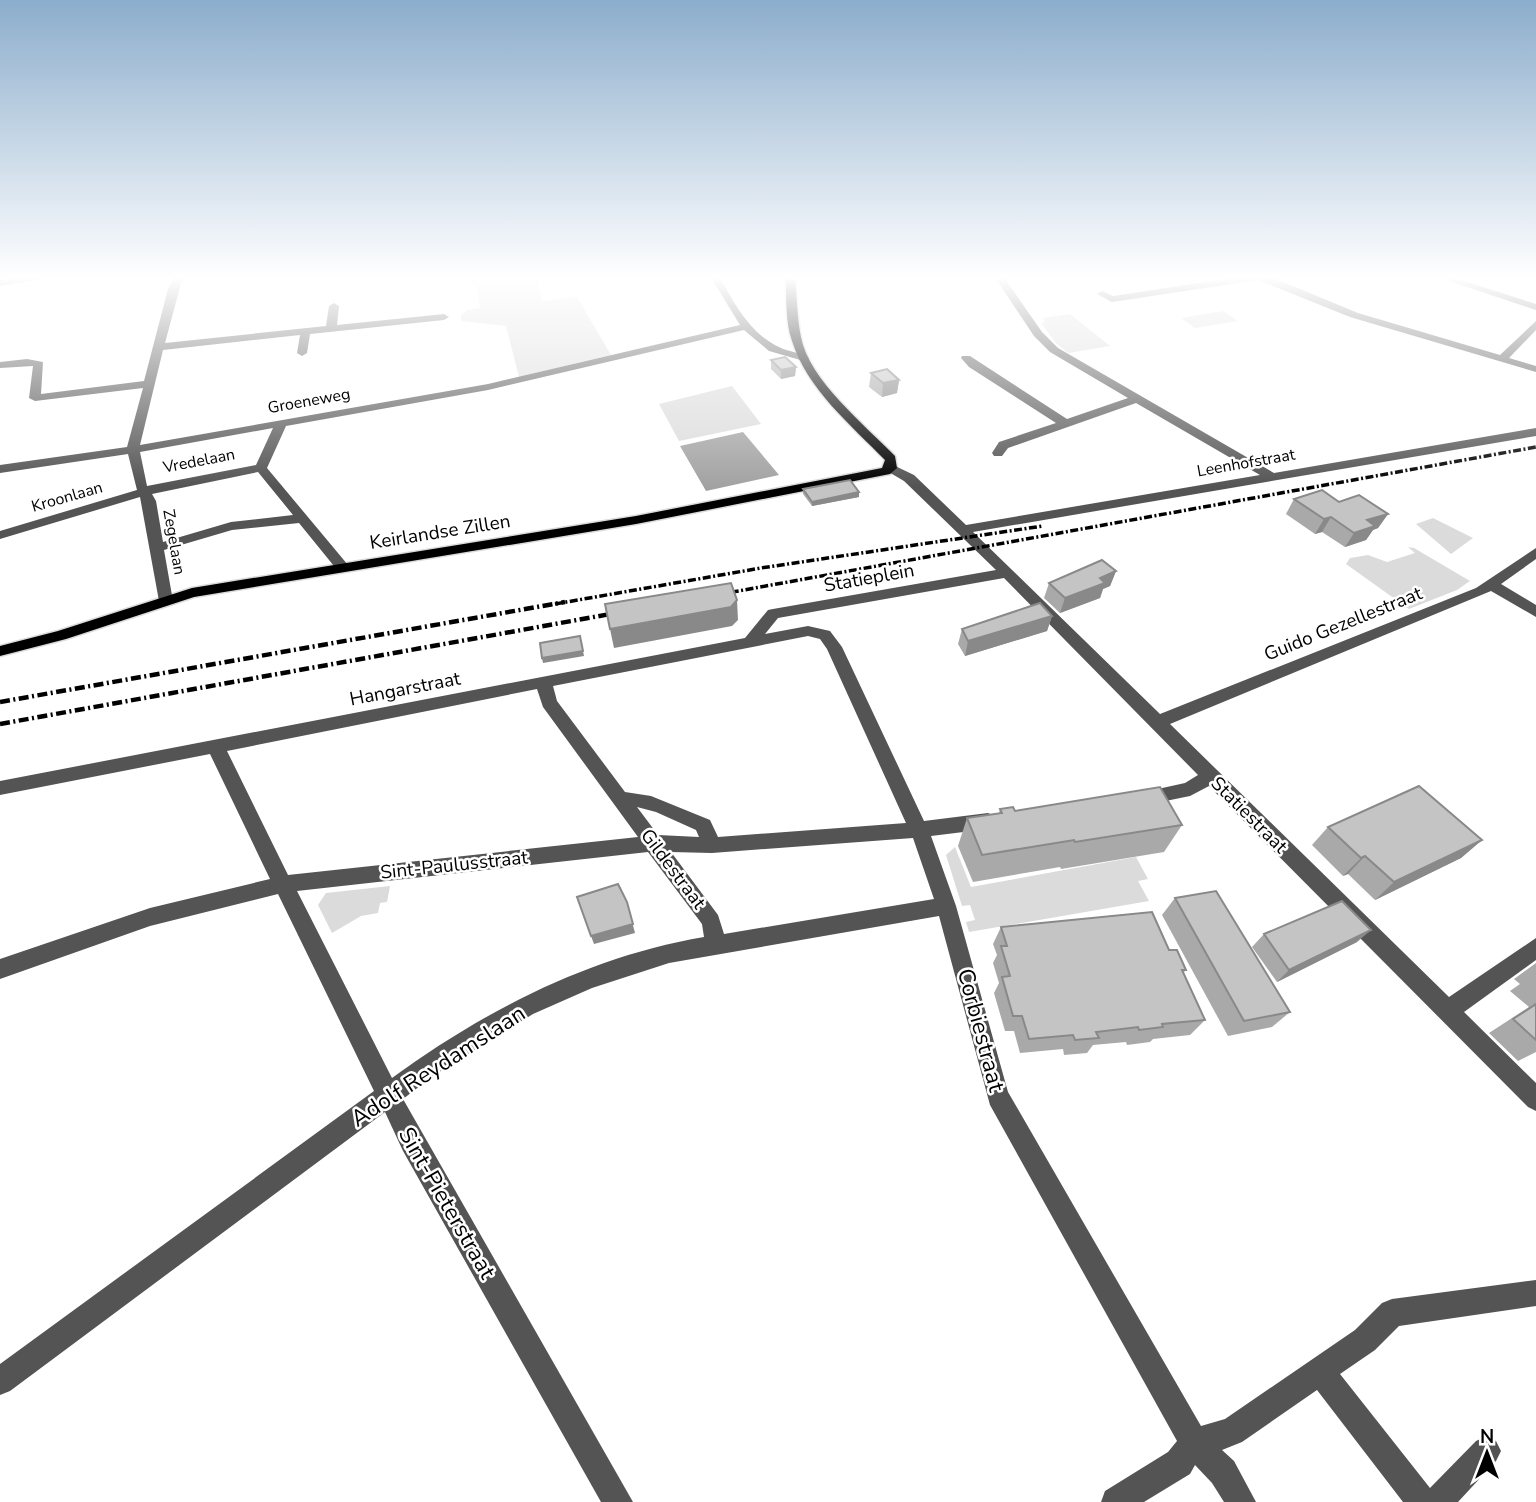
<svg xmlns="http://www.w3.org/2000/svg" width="1536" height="1502" font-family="'Nunito Sans',sans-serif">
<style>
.green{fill:#dbdbdb}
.water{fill:#a2a2a2}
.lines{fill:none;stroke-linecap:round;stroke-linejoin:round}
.major-casing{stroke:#dbdbdb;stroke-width:3}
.minor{fill:#545454;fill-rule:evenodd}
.major{fill:#000;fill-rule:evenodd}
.rail-far1{stroke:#000;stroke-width:3.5;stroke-dasharray:8 2.5 2 2.5;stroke-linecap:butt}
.rail{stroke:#000;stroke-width:4.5;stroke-dasharray:10 3.5 2 3.5;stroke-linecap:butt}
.wall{fill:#a9a9a9}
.shaded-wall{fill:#898989}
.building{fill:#c4c4c4;stroke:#898989;stroke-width:2}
.labels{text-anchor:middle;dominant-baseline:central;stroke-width:5;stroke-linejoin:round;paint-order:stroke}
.far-street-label{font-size:16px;fill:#000;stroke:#fff}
.street-label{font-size:19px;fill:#000;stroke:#fff}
.near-street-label{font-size:23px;fill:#000;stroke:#fff}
</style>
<rect width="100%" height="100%" fill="#fff"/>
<!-- green -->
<g class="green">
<polygon points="537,276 542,301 577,297 611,355 519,377 506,326 461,321 461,315 467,310 480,308 477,285 472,285 470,277"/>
<polygon points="1223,311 1238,321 1195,328 1181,318"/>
<polygon points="1070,314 1110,346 1068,353 1056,343 1041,323 1045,322 1043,318"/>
<polygon points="732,386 761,424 679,441 659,404"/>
<polygon points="1433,518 1473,538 1451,554 1416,524"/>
<polygon points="1408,547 1414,548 1470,581 1457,590 1409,609 1346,564 1350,558 1368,555 1387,562 1415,553"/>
<polygon points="955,847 971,887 1136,857 1148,879 1138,881 1149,901 969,932 966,922 975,920 970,905 962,906 946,855"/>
<polygon points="390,886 387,902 380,903 378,913 361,916 332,933 318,905 326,893"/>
</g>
<!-- water -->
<polygon class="water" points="743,432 779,475 706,491 680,446"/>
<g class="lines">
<!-- major casing -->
<g class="major-casing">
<path id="major" d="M785,276H795C797,296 797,317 801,337C809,380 865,425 895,456L897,468L890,474L636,524L194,597L66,639L0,656V646L58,631L192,588L636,516L882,468L885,460C851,425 807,389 792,341C785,322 787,297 785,276Z"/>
</g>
<!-- minor -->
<g class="minor">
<polygon points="31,276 61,276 0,286 0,280"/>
<path d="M174,276H183L165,343L326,326L329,306L334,303L339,306L337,325L444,314L449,317L444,320L310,334L307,353L302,356L297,353L300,335L163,350L140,445L488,384L740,325L710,276H719C734,303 750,334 779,347C788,352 801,352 809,358L804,361L769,351L744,330L488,390L286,426L267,468L348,565V571H338L299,523L232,530L164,550L173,601L166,606L159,601L140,497L0,539V531L137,490L128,454L0,473V465L127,447L143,388L35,401L29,398L33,366L0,368V362L27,359L43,362L41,394L144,381L168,289ZM273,428L256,465L147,486L140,452ZM258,472L293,515L231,522L163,542L156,501L152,494Z"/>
<path d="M994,276H1003L1042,332L1058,348L1274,473L1536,428V436L973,532L1160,714L1476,588L1536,548V559L1501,584L1536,605V617L1491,591L1170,724L1449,997L1536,938V960L1464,1012L1536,1083V1111L1528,1107L1209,786L1190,796L1141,806L1135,804L1132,799L1135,794L1185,783L1198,775L1004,578L778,618L765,634L808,626L830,631L842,647L924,821L988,813L995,816L997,821L995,826L988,829L931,836L956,906L1008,1092L1201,1426L1225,1419L1355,1330L1382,1303L1392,1299L1536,1280V1306L1399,1326L1375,1350L1340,1374L1430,1488L1476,1441L1486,1436L1496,1441L1501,1451L1496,1461L1458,1502H1403L1317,1390L1242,1442L1222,1450L1234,1461L1256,1502H1224L1212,1483L1195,1465L1190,1474L1144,1502H1101L1105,1491L1168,1452L1177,1441L990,1105L939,916L669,963L592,988L533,1014L433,1076L403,1099L633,1502H601L403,1151L385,1112L10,1391L0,1395V1364L374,1091L278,894L150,926L0,979V959L150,908L270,879L210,754L0,795V781L745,638L768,610L773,609L996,570L904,481L887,471L885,468L891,464L914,475L966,525L1260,475L1136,403L1008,448L1002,456H994L992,453L999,442L1056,423L969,367L961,358L962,356H970L1067,419L1128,398L1050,352L1034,336ZM808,636L820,639L827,649L906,823L718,837L710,820L651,796L625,792L557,701L553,686ZM537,689L543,707L638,837L288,875L227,751ZM637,807L656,812L696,830L699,837L658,835ZM913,838L934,899L724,934L718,915L671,852L712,853ZM648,852L702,924L704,937C591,956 485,1010 392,1078L297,891Z"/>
<polygon points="1244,276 1269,276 1358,313 1500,355 1536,321 1536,330 1509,358 1536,366 1536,372 1350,317 1258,280 1112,302 1097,294 1102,291 1113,296"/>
<polygon points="1434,276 1449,276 1536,304 1536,310"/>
</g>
<!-- major -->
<use href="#major" class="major"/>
<!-- rail-far1 -->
<g class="rail-far1">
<polyline points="716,595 1536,447"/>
<polyline points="555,604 761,568 1043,526"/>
</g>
<!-- rail -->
<g class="rail">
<polyline points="0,702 565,602"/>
<polyline points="0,724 627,611"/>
</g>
</g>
<!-- wall -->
<g class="wall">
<polygon points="771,360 796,367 795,376 781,379 771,369"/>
<polygon points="871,373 899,380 897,393 882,397 869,387"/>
<polygon points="803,489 859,492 859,497 812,506 803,494"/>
<polygon points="1294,499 1339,502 1388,514 1378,528 1373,530 1366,540 1345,547 1322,532 1315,534 1286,514"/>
<polygon points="1116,571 1110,586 1103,589 1100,598 1060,613 1044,598 1049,583"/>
<polygon points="1052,616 1047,631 965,656 958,644 962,629"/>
<polygon points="1000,809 1015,811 1182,825 1164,852 1061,869 1060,867 973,882 958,846 967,818 999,813"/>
<polygon points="1328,827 1482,840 1461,858 1375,900 1348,874 1343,876 1312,845"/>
<polygon points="1175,898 1290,1012 1272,1027 1228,1036 1162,915"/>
<polygon points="1001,927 1169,950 1186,970 1183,973 1205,1020 1190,1035 1153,1039 1150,1042 1127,1045 1126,1042 1093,1045 1087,1053 1064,1055 1063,1049 1020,1053 1014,1031 1005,1031 994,993 999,983 993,963 997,955 993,944"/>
<polygon points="1264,934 1357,942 1277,982 1252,947"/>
<polygon points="1536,963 1536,1052 1518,1061 1489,1033 1529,1007 1510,991 1520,984 1514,979"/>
</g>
<!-- shaded-wall -->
<g class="shaded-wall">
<polygon points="796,367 795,376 781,379 781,370"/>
<polygon points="899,380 897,393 882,397 883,383"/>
<polygon points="859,492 859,497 812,506 812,502"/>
<polygon points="1388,514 1378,528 1373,530 1366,540 1345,547 1354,533 1367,520"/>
<polygon points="1331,517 1322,532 1315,534 1324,519"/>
<polygon points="1116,571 1110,586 1103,589 1100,598 1060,613 1065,598 1100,578"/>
<polygon points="737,600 738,620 732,626 614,648 610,629"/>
<polygon points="1052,616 1047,631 965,656 968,641"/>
<polygon points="583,651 584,656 543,663 542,658"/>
<polygon points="1482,840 1461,858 1375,900 1394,882"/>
<polygon points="1365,856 1348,874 1343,876 1361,858"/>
<polygon points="627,902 635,933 594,944 591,936"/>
<polygon points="1371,930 1357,942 1277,982 1289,970"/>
</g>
<!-- building -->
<g class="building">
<polygon points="785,357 796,367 781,370 771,360"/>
<polygon points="887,369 899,380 883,383 871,373"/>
<polygon points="850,480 859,492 812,502 803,489"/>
<polygon points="1322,490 1339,502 1359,495 1388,514 1367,520 1375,526 1354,533 1331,517 1324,519 1294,499"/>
<polygon points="1102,560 1116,571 1100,578 1105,583 1065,598 1049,583"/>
<polygon points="731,583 737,600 731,607 610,629 605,604"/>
<polygon points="1040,603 1052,616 968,641 962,629"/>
<polygon points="580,636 583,651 542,658 540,643"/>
<polygon points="1419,786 1482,840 1394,882 1365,856 1361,858 1328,827"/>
<polygon points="1160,787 1182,825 1075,842 1074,840 982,855 967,818 1002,813 1000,809 1013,807 1015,811"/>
<polygon points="618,884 627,902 633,924 591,936 577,897"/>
<polygon points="1216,891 1290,1012 1244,1021 1175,898"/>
<polygon points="1342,901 1371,930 1289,970 1264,934"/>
<polygon points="1152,912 1169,950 1177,950 1186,970 1182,970 1205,1020 1162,1024 1163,1027 1139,1030 1138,1027 1096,1032 1099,1038 1075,1040 1073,1035 1029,1039 1022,1016 1013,1016 1002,977 1010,976 1001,946 1007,946 1001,927"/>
<polygon points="1536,1004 1536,1040 1513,1019"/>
</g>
<!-- sky -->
<linearGradient id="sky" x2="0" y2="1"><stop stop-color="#8cadcc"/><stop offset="0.57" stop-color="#fff"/><stop offset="1" stop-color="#fff" stop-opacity="0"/></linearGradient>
<rect width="1536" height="487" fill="url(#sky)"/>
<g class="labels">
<!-- far-street labels -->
<g class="far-street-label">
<text transform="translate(309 401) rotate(-10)">Groeneweg</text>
<text transform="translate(199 461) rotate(-11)">Vredelaan</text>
<text transform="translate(1246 463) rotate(-10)">Leenhofstraat</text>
<text transform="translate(67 497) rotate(-16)">Kroonlaan</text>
<text transform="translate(174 542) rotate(80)">Zegelaan</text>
</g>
<!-- street labels -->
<g class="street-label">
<text transform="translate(440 532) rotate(-9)">Keirlandse Zillen</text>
<text transform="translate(869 578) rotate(-10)">Statieplein</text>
<text transform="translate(1343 624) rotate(-22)">Guido Gezellestraat</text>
<text transform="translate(405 689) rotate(-11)">Hangarstraat</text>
<text transform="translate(1249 815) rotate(45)">Statiestraat</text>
<text transform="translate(454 865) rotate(-6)">Sint-Paulusstraat</text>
<text transform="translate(673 869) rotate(53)">Gildestraat</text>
</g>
<!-- near-street labels -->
<g class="near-street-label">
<text transform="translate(981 1030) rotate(75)">Corbiestraat</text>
<text transform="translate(438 1066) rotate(-33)">Adolf Reydamslaan</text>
<text transform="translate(447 1203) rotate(60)">Sint-Pieterstraat</text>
</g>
</g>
<!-- north arrow -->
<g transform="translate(1487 1453)" stroke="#ffffff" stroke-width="5" paint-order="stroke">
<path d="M0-5L12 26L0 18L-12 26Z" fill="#000000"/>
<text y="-10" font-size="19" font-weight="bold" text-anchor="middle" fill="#000000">N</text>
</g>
</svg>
